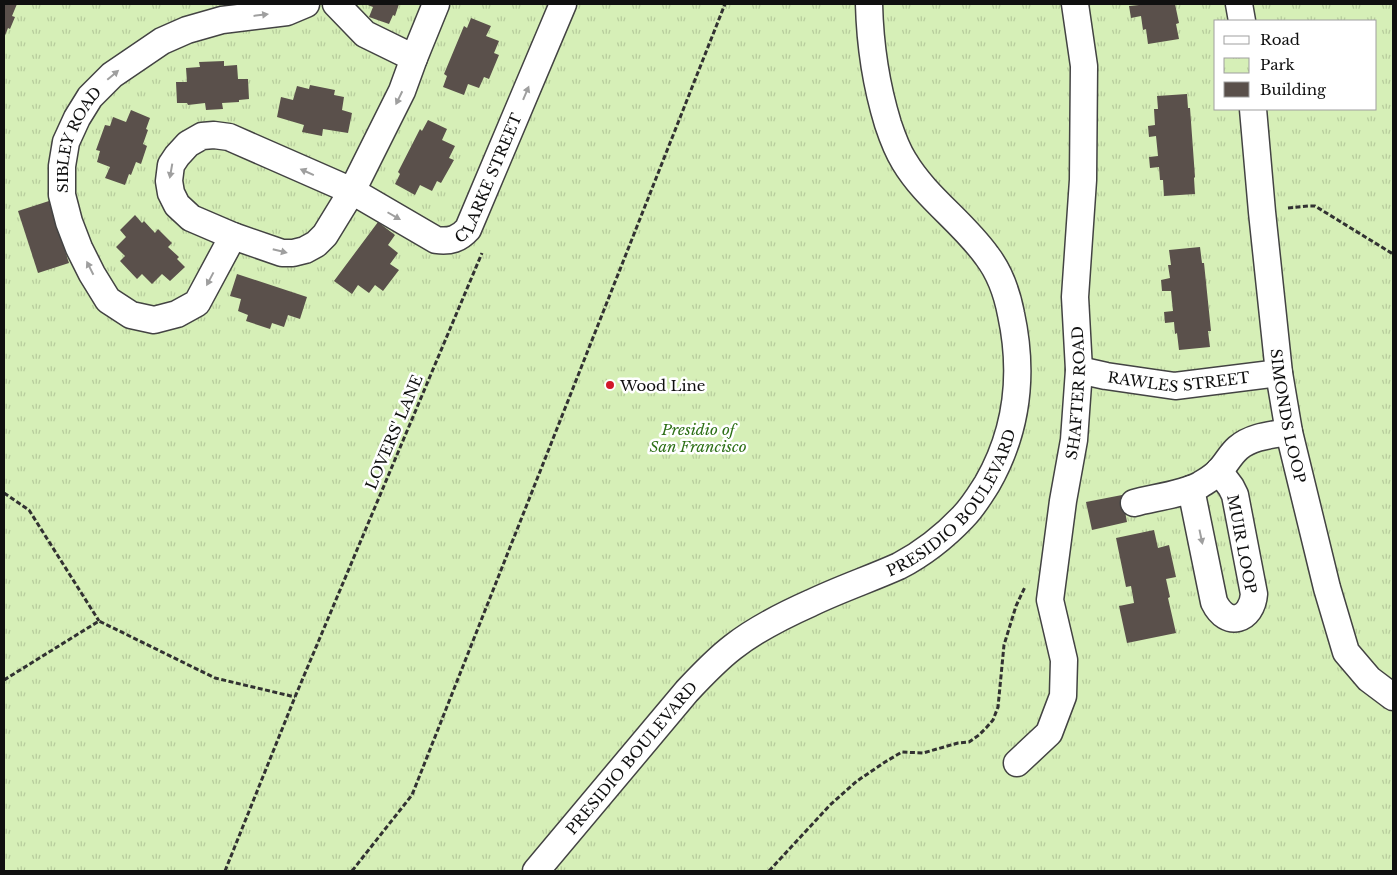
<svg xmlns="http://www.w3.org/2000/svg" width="1397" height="875" font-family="'Libre Baskerville',serif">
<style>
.park{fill:url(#park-tufts);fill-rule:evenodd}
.building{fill:#5a504b}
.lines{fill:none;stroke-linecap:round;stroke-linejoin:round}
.minor-casing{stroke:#434343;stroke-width:29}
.path{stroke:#323232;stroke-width:3;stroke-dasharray:5 2.5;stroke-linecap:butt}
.minor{stroke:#fff;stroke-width:26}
.oneway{fill:#9f9f9f}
.poi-dot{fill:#d11729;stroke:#fff;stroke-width:2}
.labels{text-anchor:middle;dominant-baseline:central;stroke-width:5;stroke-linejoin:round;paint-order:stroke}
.street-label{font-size:15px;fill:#101010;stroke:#fff}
.poi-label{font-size:15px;fill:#101010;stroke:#fff;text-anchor:start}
.park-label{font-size:15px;font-style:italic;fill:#2e7017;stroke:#fff}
</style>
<defs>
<pattern id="park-tufts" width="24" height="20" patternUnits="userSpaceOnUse" patternTransform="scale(1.25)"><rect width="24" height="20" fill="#d6efb7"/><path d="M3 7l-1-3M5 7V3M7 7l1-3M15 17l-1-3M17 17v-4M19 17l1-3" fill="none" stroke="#b7cc9c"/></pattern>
</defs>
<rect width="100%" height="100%" fill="#fffcf3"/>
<!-- park -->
<path class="park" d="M4,4H1393V871H4ZM1216,21H1376V109H1216Z"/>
<!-- building -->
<g class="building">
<polygon points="4,4 17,4 12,16 15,17 10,29 8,28 4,38"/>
<polygon points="365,4 399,4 395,16 393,15 389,24 369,17 373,7"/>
<polygon points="1139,4 1175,4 1179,23 1176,24 1179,39 1148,44 1146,29 1143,30 1141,16 1131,18 1129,6 1139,5"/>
<polygon points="471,18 491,26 486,36 499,41 494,53 499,55 489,79 484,77 479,88 468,84 464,95 443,87 447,76 444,74 464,26 467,28"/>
<polygon points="224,61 224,66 237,65 238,79 248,79 249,99 239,100 239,102 222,103 223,109 206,110 205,103 188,105 187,103 177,103 176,82 187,82 186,68 200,67 199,62"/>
<polygon points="310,85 335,90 334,95 344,97 342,110 352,113 348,133 323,129 322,136 302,132 304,125 277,117 281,97 293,100 297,86 309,89"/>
<polygon points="1187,94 1188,108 1190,108 1195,177 1194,178 1195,194 1164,196 1163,180 1160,180 1159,167 1150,168 1149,157 1158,156 1156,136 1149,137 1148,126 1155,125 1154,109 1158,109 1157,96"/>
<polygon points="131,110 150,118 146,129 148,130 143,144 147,146 141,164 136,162 131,175 129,174 125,185 105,178 110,167 97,162 100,151 96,150 105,125 110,126 113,117 126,122"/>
<polygon points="428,120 447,129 442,140 455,146 449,158 454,160 441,183 437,181 432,191 420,185 415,195 395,184 400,174 398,172 420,129 422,131"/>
<polygon points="49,201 69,263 38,273 18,211"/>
<polygon points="135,215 142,223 144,221 155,233 158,229 172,243 168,247 179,257 177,259 185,267 170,281 162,274 152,284 142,274 137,279 120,261 125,256 116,247 126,237 120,230"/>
<polygon points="378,222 395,235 388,245 398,253 390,264 399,270 383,291 375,285 369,293 358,285 352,294 334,281"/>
<polygon points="1200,247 1202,263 1204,263 1211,331 1208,331 1210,347 1179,350 1177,333 1175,334 1174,322 1165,323 1164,312 1173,311 1171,291 1162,291 1161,280 1170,278 1168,265 1171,265 1169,250"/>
<polygon points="237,274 307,297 300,319 288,315 284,327 272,323 270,329 246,321 248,315 238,311 241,299 230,296"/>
<polygon points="1122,495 1127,522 1092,530 1086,502"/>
<polygon points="1154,530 1158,548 1169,545 1176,577 1166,579 1170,597 1168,598 1176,633 1127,643 1119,606 1134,603 1131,586 1126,587 1116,538"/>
</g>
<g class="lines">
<!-- minor casing -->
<g class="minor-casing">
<g id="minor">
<polyline points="336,4 365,34 414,58"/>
<path id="s1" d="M436,4L414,58L402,91L352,191L325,235L316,244L305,250L293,253H282L233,236L191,218L177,205L171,193L169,181L171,165L177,156L188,144L202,136L214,135L229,137L352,191L436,240C450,242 459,239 468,229L563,4"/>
<polyline points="1239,4 1242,21"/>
<path id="s2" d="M1253,109L1262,212L1279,373L1289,432L1327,588L1346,652L1369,679L1393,697"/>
<path id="s3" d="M233,236L197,303L177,314L154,320L131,315L108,300L92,274L79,248L69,222L62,195V166L66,142L77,118L90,97L112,75L162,41L187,30L222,20L287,12L306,4"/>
<path id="s4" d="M1079,370L1106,376L1175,386L1279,373"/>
<path d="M1191,489L1214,602C1227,629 1252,620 1254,594L1235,495L1231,487L1219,471"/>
<path d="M1134,503C1152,498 1184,494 1200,485C1206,481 1214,477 1219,471C1226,464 1230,455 1238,448C1252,436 1272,435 1289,432"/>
<path id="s5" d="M1017,763L1049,733L1063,696L1064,660L1050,600L1063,501L1074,440L1079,370L1075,297L1083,180L1084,66L1075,4"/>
<path id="s6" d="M536,871L687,691C701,676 716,660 733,647C756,629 784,615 811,603C840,589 870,579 899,566C922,554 945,536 963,517C973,507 980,495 987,484C1018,430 1024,374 1011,314C1007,293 1000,273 987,256C962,221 926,198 904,161C897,150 892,136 888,124C876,85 870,44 869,4"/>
</g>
</g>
<!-- path -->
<g class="path">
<polyline points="1288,208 1308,206 1315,206 1393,254"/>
<polyline points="4,493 29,510 99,621"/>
<polyline points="4,680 99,621 215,678 295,697"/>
<polyline points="225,871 295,697 482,253"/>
<polyline points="352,871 412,795 725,4"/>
<polyline points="769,871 830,805 857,781 885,762 902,752 923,753 958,743 969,742 979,735 986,728 993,720 998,707 1004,645 1016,606 1025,587"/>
</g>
<!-- minor -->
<use href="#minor" class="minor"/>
</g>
<!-- one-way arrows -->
<defs><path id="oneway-solid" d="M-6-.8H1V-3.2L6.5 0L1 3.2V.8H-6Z" transform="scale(1.25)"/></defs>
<g class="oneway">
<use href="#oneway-solid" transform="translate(261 15) rotate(-7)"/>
<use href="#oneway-solid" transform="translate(113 75) rotate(-40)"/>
<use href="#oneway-solid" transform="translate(526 93) rotate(-67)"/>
<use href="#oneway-solid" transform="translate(399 98) rotate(116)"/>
<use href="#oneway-solid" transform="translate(171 171) rotate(100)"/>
<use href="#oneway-solid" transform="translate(307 172) rotate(-156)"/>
<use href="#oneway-solid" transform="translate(394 216) rotate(30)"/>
<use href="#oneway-solid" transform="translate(280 251) rotate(14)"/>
<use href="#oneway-solid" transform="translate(90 268) rotate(-117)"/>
<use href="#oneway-solid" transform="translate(210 279) rotate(118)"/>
<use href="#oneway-solid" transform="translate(1201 537) rotate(78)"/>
</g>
<!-- markers -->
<circle class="poi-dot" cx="610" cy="385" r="5"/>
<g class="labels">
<!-- street labels -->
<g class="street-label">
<text stroke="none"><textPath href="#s3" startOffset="348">SIBLEY ROAD</textPath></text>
<text stroke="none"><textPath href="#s1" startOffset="856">CLARKE STREET</textPath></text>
<text stroke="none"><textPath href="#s4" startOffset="101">RAWLES STREET</textPath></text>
<text stroke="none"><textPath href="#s5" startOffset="390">SHAFTER ROAD</textPath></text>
<text stroke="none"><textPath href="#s2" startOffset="309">SIMONDS LOOP</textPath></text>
<text transform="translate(394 432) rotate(-67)">LOVERS' LANE</text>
<text stroke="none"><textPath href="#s6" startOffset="568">PRESIDIO BOULEVARD</textPath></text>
<text transform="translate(1242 544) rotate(79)">MUIR LOOP</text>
<text stroke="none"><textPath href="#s6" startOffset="148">PRESIDIO BOULEVARD</textPath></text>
</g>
<!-- poi labels -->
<g class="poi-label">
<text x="620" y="385">Wood Line</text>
</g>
<!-- park labels -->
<g class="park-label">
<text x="698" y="429">Presidio of<tspan x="698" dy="17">San Francisco</tspan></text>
</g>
</g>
<!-- border -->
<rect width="1397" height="875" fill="none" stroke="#101010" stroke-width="10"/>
<!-- legend -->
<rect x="1214" y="20" width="162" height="90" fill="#ffffff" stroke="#9f9f9f"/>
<rect x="1224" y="36" width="25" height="8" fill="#ffffff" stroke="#9f9f9f"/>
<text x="1260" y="45" font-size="15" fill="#101010">Road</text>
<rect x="1224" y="58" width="25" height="15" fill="url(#park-tufts)" stroke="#9f9f9f"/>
<text x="1260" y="70" font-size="15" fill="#101010">Park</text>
<rect x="1224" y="82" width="25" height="15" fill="#5a504b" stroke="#9f9f9f"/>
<text x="1260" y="95" font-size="15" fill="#101010">Building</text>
</svg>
